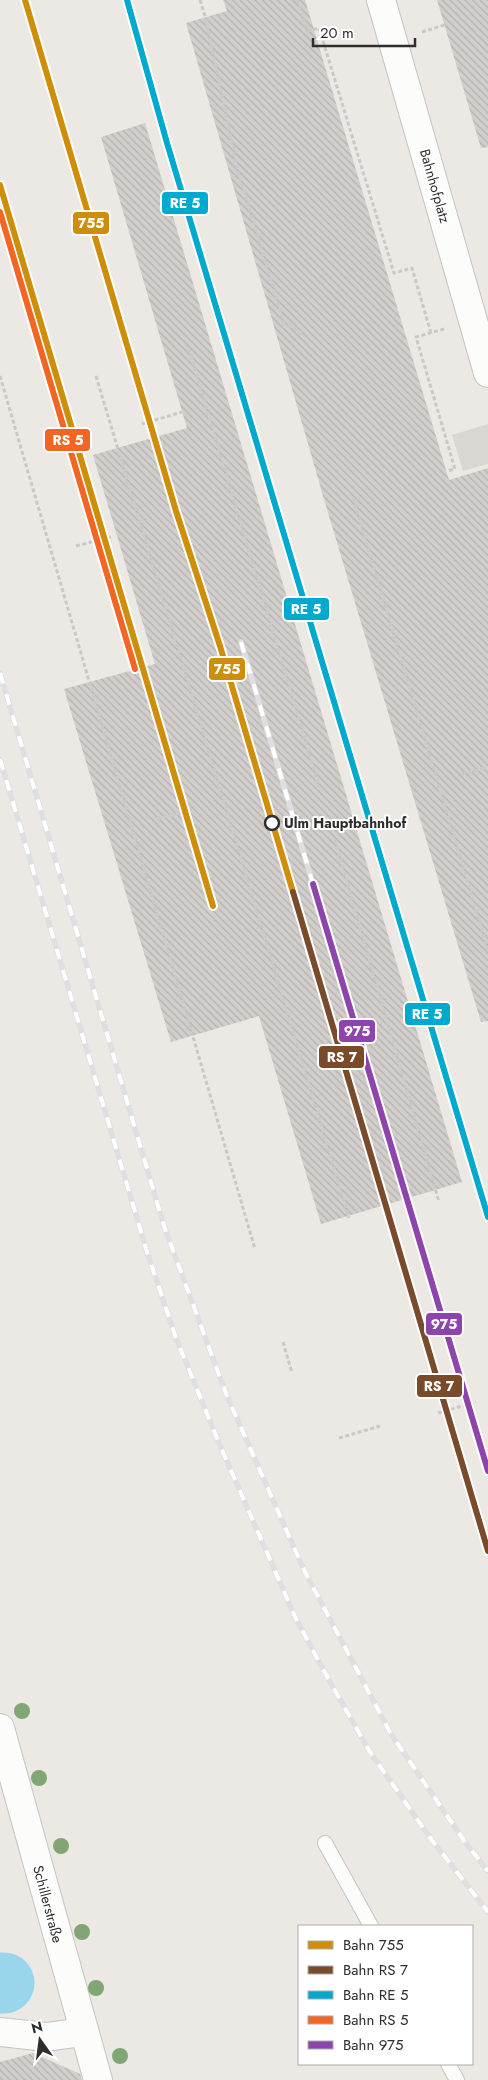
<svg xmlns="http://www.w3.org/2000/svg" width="488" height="2080" font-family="Jost,sans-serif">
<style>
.plaza{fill:#dad6d2}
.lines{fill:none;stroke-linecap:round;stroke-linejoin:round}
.river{stroke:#99d6ec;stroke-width:61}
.building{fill:url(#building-back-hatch)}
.lane-casing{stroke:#c5c4c5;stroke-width:16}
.street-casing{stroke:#c5c4c5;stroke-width:30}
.path{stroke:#c9c9c8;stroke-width:3;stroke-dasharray:4 2.5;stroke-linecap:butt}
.lane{stroke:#fcfcfb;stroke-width:14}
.street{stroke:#fcfcfb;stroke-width:28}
.rail-casing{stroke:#dfdfe1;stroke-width:5.5}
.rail{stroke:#fff;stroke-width:4;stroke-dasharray:11;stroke-linecap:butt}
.path-bridge{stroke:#c9c9c8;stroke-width:3;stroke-dasharray:4 2.5;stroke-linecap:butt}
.rail-1-casing{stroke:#fff;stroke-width:10}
.rail-2-casing{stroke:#fff;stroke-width:10}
.rail-3-casing{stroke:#fff;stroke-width:10}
.rail-4-casing{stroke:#fff;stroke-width:10}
.rail-5-casing{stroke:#fff;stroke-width:10}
.rail-1{stroke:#cf8e09;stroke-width:6}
.rail-2{stroke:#7a4b2a;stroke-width:6}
.rail-3{stroke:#00a9ce;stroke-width:6}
.rail-4{stroke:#f26522;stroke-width:6}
.rail-5{stroke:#8e44ad;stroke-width:6}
.tree{fill:#82a575}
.stop-dot{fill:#fff;stroke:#2e2e2e;stroke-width:2.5}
.labels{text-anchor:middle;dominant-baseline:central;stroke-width:4;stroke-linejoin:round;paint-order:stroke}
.street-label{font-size:14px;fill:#2e2e2e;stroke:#fff}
.stop-label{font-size:14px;font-weight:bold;fill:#2e2e2e;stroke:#fff;text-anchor:start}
.line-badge{stroke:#fff;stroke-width:2}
.badge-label{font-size:14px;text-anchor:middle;font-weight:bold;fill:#fff}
</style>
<defs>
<pattern id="building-back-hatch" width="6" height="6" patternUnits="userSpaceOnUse" patternTransform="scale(1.25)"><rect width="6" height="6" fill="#d1cecb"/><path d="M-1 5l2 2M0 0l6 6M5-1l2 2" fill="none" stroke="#b4b1af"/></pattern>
</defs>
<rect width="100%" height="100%" fill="#ece8e4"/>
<!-- plaza -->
<polygon class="plaza" points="488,424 488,464 463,471 452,435"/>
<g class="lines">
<!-- river -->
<polyline class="river" points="0,1983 4,1983"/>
</g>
<!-- building -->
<g class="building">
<polygon points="223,0 305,0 449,480 488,468 488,1021 481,1022 326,506 186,23 227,11"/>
<polygon points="437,0 488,0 488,147 481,148"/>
<polygon points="145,123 462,1182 321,1224 259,1016 171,1042 64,689 155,664 93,455 187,428 101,137"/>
<polygon points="33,2053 80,2074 82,2080 0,2080 0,2062"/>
</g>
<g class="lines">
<!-- lane casing -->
<g class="lane-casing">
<g id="lane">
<polyline points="325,1843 371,1926"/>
<polyline points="448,2064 457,2080"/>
</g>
</g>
<!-- street casing -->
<g class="street-casing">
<g id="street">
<polyline points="381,0 488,373"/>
<polyline points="0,1728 98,2080"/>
<polyline points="0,2032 46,2037 83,2032"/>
</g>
</g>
<!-- path -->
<g class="path">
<polyline points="200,0 205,16 238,172 284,323 302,333"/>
<polyline points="297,0 307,31 319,28 394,273 412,268 431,333"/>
<polyline points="422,32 444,25"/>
<polyline points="444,329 416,337 455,469 447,471"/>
<polyline points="189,349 319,787"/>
<polyline points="0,376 255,1249"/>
<polyline points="96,376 349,1218"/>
<polyline points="142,424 182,412"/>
<polyline points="353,498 488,950"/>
<polyline points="76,546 111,537"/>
<polyline points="462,774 484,768"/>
<polyline points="157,819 192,810"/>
<polyline points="335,840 439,1202"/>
<polyline points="438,1413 476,1402"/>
<polyline points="339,1438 380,1426"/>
</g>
<!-- lane -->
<use href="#lane" class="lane"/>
<!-- street -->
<use href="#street" class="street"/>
<!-- rail casing -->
<g class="rail-casing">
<g id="rail">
<polyline points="241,642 313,884"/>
<polyline points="0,673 164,1226 227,1396 304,1570 391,1734 465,1842 488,1871"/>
<polyline points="0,759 147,1252 176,1338 219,1443 296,1619 329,1680 370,1752 431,1839 488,1912"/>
</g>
</g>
<!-- rail -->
<use href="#rail" class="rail"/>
<!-- path-bridge -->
<polyline class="path-bridge" points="283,1342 292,1373"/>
<!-- rail-1 casing -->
<g class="rail-1-casing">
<g id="rail-1">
<polyline points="25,0 176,511 220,646 293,892"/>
<polyline points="0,185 213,906"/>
</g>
</g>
<!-- rail-2 casing -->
<g class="rail-2-casing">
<polyline id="rail-2" points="293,892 488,1551"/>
</g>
<!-- rail-3 casing -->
<g class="rail-3-casing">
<polyline id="rail-3" points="127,0 167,143 488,1217"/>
</g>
<!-- rail-4 casing -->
<g class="rail-4-casing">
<polyline id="rail-4" points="0,212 135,669"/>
</g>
<!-- rail-5 casing -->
<g class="rail-5-casing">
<polyline id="rail-5" points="313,884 488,1471"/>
</g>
<!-- rail-1 -->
<use href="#rail-1" class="rail-1"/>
<!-- rail-2 -->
<use href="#rail-2" class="rail-2"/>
<!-- rail-3 -->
<use href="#rail-3" class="rail-3"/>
<!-- rail-4 -->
<use href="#rail-4" class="rail-4"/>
<!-- rail-5 -->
<use href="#rail-5" class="rail-5"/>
</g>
<!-- trees -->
<g class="tree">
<circle cx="22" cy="1711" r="8"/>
<circle cx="39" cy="1778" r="8"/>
<circle cx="61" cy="1846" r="8"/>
<circle cx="82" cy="1932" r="8"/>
<circle cx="96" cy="1988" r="8"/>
<circle cx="120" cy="2056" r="8"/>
</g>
<!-- markers -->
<circle class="stop-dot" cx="272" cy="823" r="7"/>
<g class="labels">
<!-- street labels -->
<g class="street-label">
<text transform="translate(435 186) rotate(74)">Bahnhofplatz</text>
<text transform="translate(48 1904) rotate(75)">Schillerstraße</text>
</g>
<!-- stop labels -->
<g class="stop-label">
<text x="284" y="823">Ulm Hauptbahnhof</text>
</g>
</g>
<g class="line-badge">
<rect x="161" y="191" width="48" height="24" rx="5" fill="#00a9ce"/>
<rect x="72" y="211" width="38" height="24" rx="5" fill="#cf8e09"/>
<rect x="44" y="428" width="47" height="24" rx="5" fill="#f26522"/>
<rect x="283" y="597" width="47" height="24" rx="5" fill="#00a9ce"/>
<rect x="208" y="657" width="38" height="24" rx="5" fill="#cf8e09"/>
<rect x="404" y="1002" width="47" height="24" rx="5" fill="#00a9ce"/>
<rect x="338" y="1019" width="38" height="24" rx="5" fill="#8e44ad"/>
<rect x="318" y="1045" width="47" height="24" rx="5" fill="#7a4b2a"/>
<rect x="425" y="1312" width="38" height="24" rx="5" fill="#8e44ad"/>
<rect x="416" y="1374" width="47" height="24" rx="5" fill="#7a4b2a"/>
</g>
<g class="badge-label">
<text x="185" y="208">RE 5</text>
<text x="91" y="228">755</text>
<text x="68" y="445">RS 5</text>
<text x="306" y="614">RE 5</text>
<text x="227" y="674">755</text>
<text x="427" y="1019">RE 5</text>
<text x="357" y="1036">975</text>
<text x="342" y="1062">RS 7</text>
<text x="444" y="1329">975</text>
<text x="439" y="1391">RS 7</text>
</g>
<!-- legend -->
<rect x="298" y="1925" width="175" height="140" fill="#ffffff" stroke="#ababab"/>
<rect x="308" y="1941" width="25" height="8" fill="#cf8e09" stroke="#ababab"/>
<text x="343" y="1950" font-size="15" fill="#2e2e2e">Bahn 755</text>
<rect x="308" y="1966" width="25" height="8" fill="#7a4b2a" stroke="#ababab"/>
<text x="343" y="1975" font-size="15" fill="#2e2e2e">Bahn RS 7</text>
<rect x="308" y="1991" width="25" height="8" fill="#00a9ce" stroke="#ababab"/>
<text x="343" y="2000" font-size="15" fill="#2e2e2e">Bahn RE 5</text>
<rect x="308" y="2016" width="25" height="8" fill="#f26522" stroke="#ababab"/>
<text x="343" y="2025" font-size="15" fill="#2e2e2e">Bahn RS 5</text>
<rect x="308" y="2041" width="25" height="8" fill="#8e44ad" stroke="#ababab"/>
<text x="343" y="2050" font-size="15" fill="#2e2e2e">Bahn 975</text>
<!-- north arrow -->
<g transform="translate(40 2040) rotate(346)" stroke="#ffffff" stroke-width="4" paint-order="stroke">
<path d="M0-4L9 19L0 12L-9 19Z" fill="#2e2e2e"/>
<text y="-8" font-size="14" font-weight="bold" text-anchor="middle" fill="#2e2e2e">N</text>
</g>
<!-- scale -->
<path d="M313 38v8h102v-8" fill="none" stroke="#2e2e2e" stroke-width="2.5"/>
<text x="320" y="38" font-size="15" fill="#2e2e2e" stroke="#ffffff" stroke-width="4" paint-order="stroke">20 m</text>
</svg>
